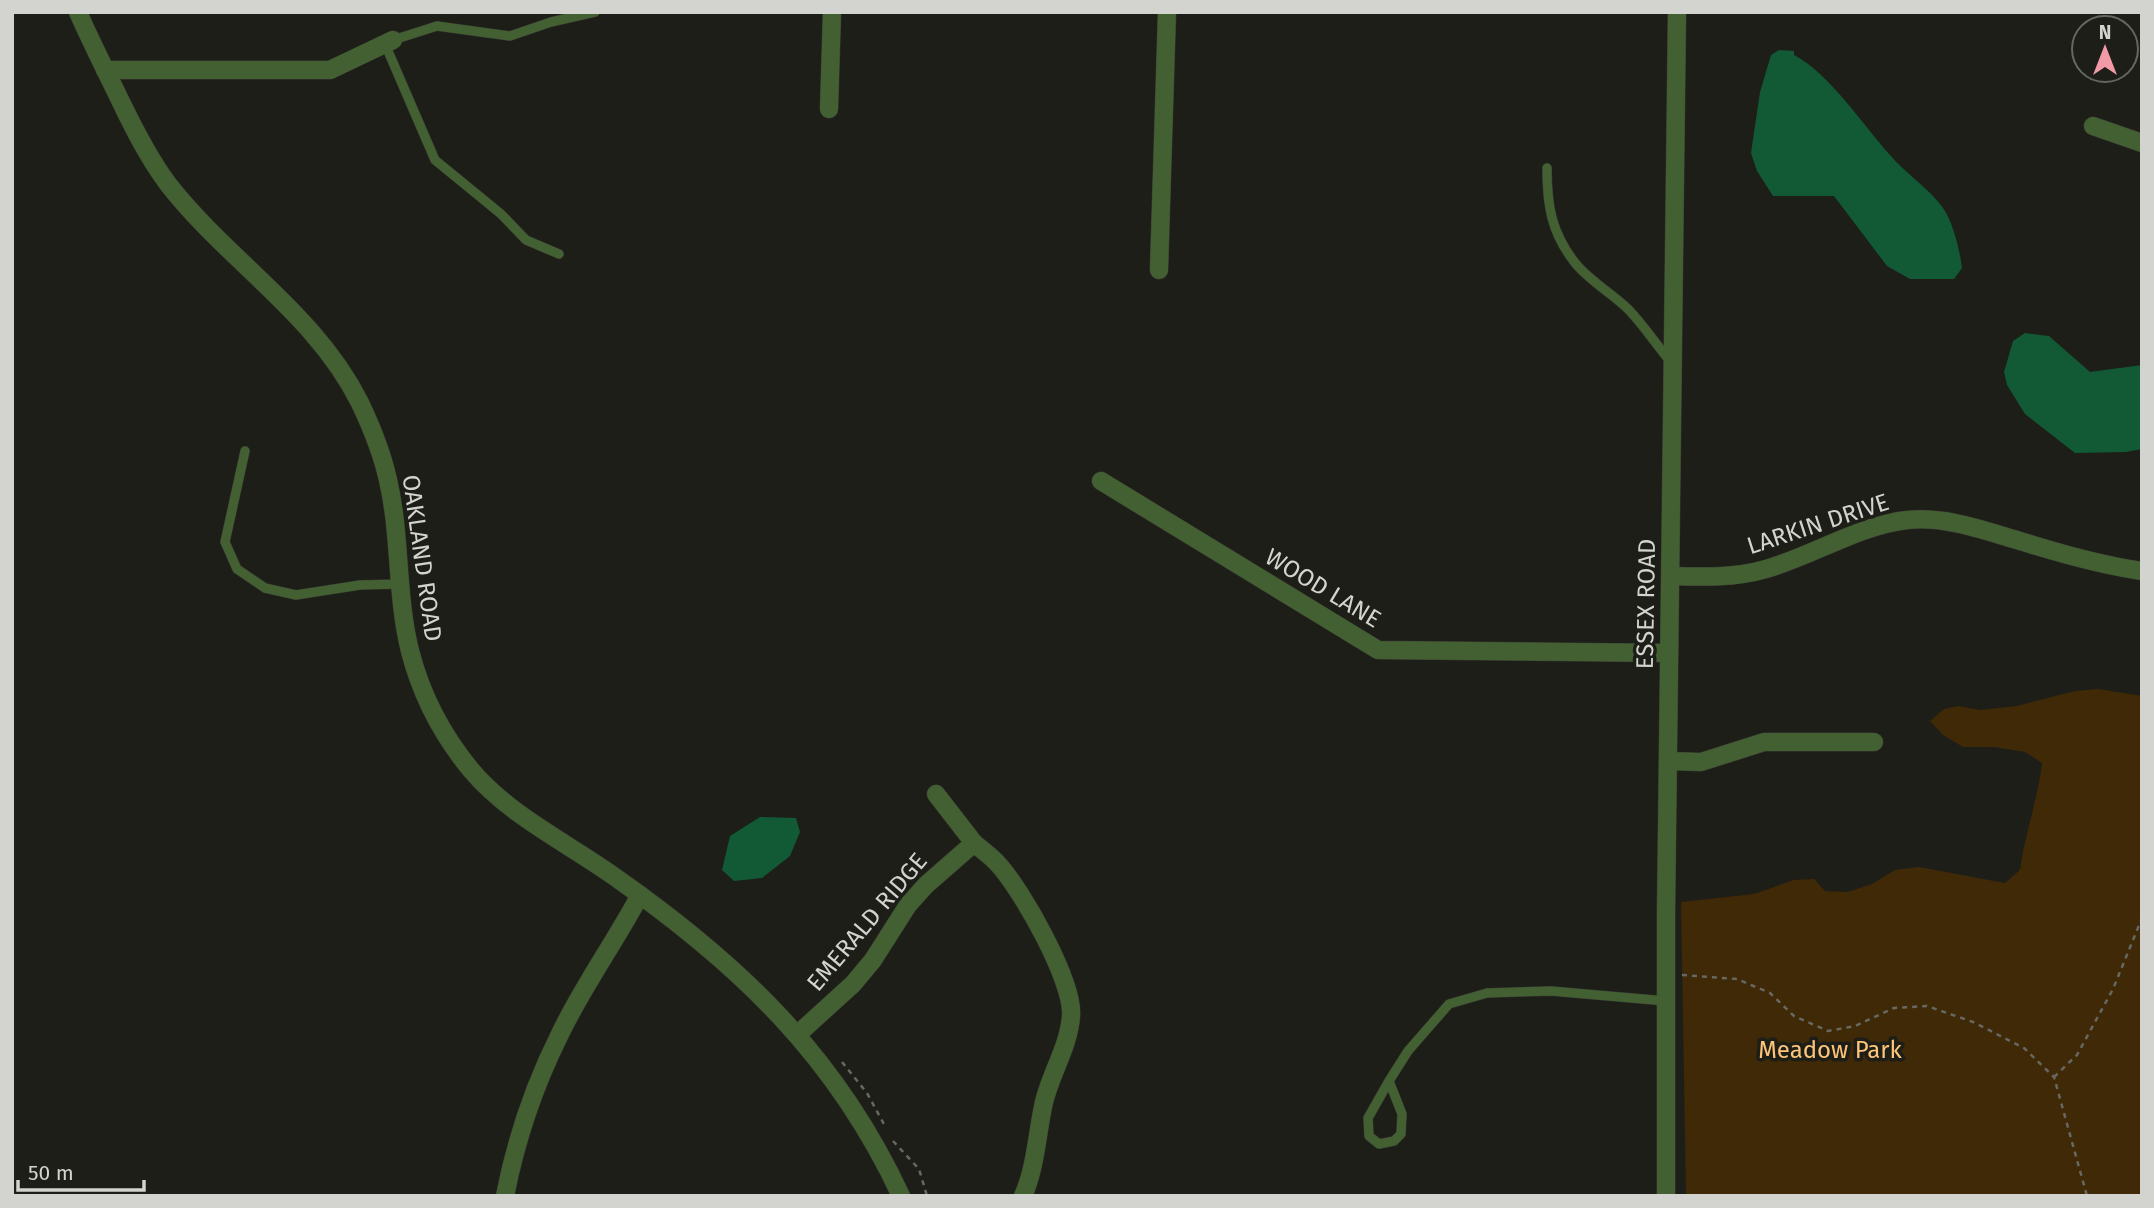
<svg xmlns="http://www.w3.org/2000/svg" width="2154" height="1208" font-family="'Fira Sans',sans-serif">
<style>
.green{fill:#402907}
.water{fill:#125935}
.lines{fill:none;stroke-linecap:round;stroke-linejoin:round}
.service-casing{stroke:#3a3b34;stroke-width:10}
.minor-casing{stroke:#3a3b34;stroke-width:19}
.tertiary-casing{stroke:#3a3b34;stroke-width:19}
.path{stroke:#676862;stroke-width:2.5;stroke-dasharray:5 5;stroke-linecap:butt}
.service{stroke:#436032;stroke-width:9}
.minor{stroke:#436032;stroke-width:18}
.tertiary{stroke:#436032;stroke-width:18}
.labels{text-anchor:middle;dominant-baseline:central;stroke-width:7;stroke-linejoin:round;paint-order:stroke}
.street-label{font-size:24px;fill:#d3d4cf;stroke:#1d1e17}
.park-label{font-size:24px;fill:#fec478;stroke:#1d1e17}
</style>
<rect width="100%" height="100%" fill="#1d1e17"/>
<!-- green -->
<path class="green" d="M2099,689L2142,696V1196H1686L1681,902L1754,894L1794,880L1814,879L1825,891L1848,892L1872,884L1895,870L1919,867L2005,883L2020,870C2025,833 2038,799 2042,763L2025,752L1994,747H1963L1943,735L1930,721L1944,709L1958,706L1980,710L2017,706L2075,691Z"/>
<!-- water -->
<g class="water">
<path d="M1779,50L1794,51V55C1829,73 1863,125 1890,155C1905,173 1930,189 1943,208C1953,222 1960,251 1962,268L1954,279H1910L1887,266L1834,196H1773L1757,171L1751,153L1760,92L1771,55Z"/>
<polygon points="2025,333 2049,336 2090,372 2142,365 2142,449 2126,452 2075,453 2025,414 2007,385 2004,372 2013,341"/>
<polygon points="760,817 796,818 800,832 790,856 762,878 734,881 722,870 730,836"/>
</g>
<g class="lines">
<!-- service casing -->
<g class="service-casing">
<g id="service">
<polyline points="393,40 437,26 510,36 551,22 595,12"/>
<polyline points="385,44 435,160 501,214 526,240 559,254"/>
<path d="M1547,168C1547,205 1551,233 1576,264C1591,282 1613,294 1629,310C1644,326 1656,344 1670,361"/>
<polyline points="245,451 225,542 237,569 265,588 296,595 360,585 400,584"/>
<polyline points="1389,1081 1368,1118 1369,1136 1379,1144 1394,1141 1401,1134 1402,1114 1389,1081 1408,1051 1449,1004 1487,993 1551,991 1666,1001"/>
</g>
</g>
<!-- minor casing -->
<g class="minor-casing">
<g id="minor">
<polyline points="105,70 330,70 393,40"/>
<polyline points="829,109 832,12"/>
<polyline points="2093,126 2142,143"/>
<polyline points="1159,270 1167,12"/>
<polyline points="1101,481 1378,650 1669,653"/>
<path d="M1671,576C1703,577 1735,578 1766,569C1815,555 1857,526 1907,520C1945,516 1982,530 2017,540C2058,553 2099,565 2142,571"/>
<polyline points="1668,761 1701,762 1764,742 1874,742"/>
<polyline points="936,794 974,843"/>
<path d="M798,1034L853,984L873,960L908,905L926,885L974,843C982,850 991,856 998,864C1022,890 1074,982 1071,1016C1069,1046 1051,1073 1044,1102C1037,1133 1036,1167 1023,1196"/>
<path d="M505,1196C516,1139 534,1086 560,1034C583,986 615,942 640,895"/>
</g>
</g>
<!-- tertiary casing -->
<g class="tertiary-casing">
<g id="tertiary">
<path d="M78,12C91,42 106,71 120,100C134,129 149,159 168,184C228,261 316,314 360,403C372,428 382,453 388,480C401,536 396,595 410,651C421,694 443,736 471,770C510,816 566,842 615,877C739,964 836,1056 901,1196"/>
<polyline points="1666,1196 1666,914 1677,12"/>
</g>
</g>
<!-- path -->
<g class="path">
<polyline points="1682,975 1737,979 1770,993 1794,1016 1828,1031 1855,1026 1894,1008 1927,1006 1973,1022 2024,1048 2054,1077 2087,1196"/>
<polyline points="842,1062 867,1093 885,1126"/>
<polyline points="2054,1077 2077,1055 2113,989 2142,918"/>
<polyline points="893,1141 919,1169 927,1196"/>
</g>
<!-- service -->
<use href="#service" class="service"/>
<!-- minor -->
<use href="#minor" class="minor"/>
<!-- tertiary -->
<use href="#tertiary" class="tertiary"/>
</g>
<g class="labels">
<!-- street labels -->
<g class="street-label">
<text transform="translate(1818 524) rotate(-18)">LARKIN DRIVE</text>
<text transform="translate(422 558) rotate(82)">OAKLAND ROAD</text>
<text transform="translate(1323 588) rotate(31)">WOOD LANE</text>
<text transform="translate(1646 604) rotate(-89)">ESSEX ROAD</text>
<text transform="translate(867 922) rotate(-50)">EMERALD RIDGE</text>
</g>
<!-- park labels -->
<g class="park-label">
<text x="1830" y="1050">Meadow Park</text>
</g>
</g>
<!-- border -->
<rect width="2154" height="1208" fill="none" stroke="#d3d4cf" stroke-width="28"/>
<!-- north arrow -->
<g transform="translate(2105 49)"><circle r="33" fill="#1d1e17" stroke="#666761" stroke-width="2"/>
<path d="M0-5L12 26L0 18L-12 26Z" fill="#f39aa8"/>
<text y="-10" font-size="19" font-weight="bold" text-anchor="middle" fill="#d3d4cf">N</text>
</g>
<!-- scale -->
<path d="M18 1180v10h126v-10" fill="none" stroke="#d3d4cf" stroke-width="3.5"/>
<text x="28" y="1180" font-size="21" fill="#d3d4cf" stroke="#1d1e17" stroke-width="5" paint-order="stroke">50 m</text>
</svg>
